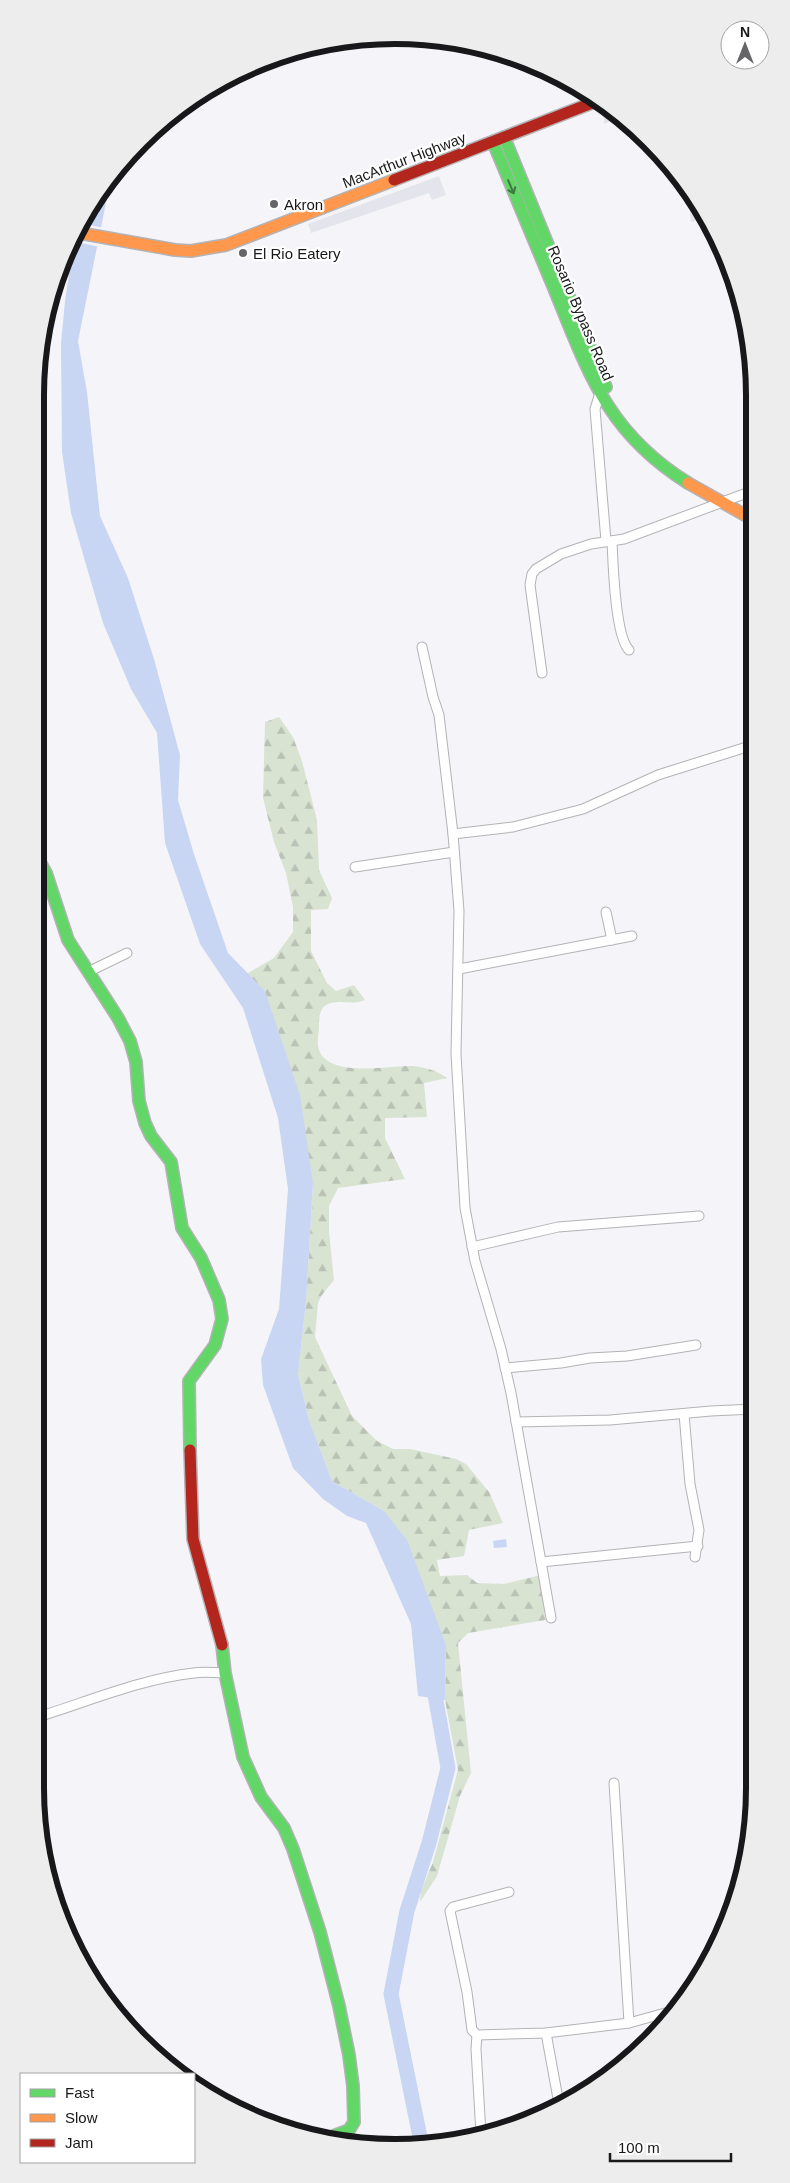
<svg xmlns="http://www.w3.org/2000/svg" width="790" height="2183" font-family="Arial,sans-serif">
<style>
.built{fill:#e4e4ed}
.forest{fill:url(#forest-firs)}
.water{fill:#c8d6f4}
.pier{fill:#f5f5f9}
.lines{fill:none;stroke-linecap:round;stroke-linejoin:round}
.river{stroke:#c8d6f4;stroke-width:15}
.street-casing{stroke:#b3b3b6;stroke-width:11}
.fast-casing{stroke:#b3b3b6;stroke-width:14}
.slow-casing{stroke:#b3b3b6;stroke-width:14}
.jam-casing{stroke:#b3b3b6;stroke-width:14}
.street{stroke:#fefefe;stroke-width:9}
.fast{stroke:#63d668;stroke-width:11}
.slow{stroke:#ff974d;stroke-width:11}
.jam{stroke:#b3261e;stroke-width:11}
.oneway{stroke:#3e7741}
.poi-dot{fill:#656568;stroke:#fff;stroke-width:2}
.labels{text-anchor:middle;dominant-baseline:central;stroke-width:4.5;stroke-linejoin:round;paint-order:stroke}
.street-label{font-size:15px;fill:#18181a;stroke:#fff}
.poi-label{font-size:15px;fill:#18181a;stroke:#fff;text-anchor:start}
.rim{fill:none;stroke:#18181a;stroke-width:6}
</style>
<defs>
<pattern id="forest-firs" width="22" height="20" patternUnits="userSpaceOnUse" patternTransform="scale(1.25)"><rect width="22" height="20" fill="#d8e3d2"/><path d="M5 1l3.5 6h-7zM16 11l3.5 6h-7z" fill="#b9c2b4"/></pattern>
</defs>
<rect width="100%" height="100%" fill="#f5f5f9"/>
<!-- built -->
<g class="built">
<polygon points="604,108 605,108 618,118 604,124"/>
<polygon points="439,176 446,195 432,200 429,193 311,233 308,224"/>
<polygon points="688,191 706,218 691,222"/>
</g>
<!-- forest -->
<path class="forest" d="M279,717L293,737L302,761L317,820L319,870L332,898L328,909L311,910V951L327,983L336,991L354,985L365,1000C352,1006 341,999 328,1004C319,1008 319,1018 319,1027C319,1033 317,1040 318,1046C324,1080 389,1065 412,1066C425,1067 436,1070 447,1078L424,1083L427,1117L385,1118V1138L405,1179L338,1188L329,1206V1232L334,1280L322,1295L318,1303L315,1337L352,1416L377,1441L393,1449H410L456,1459L466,1464L489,1492L503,1523L469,1530L464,1556L437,1560L440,1576L467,1575L477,1583L504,1584L541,1575L545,1620L468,1633L458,1643L471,1773L460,1796L437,1876L420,1902L421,1891L433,1862L458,1770L445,1700L446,1645L384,1511L332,1481L309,1420L298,1374L306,1302L313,1183L248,973L274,958L293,932V907L286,873L274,842L263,798L265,722Z"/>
<!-- water -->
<g class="water">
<polygon points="112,173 78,341 87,392 100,516 128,578 154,659 180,755 178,800 194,854 228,953 265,991 300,1095 313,1183 306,1302 298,1374 309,1420 332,1481 384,1511 407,1540 446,1645 445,1700 418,1696 411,1624 366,1523 347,1516 323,1499 293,1468 263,1385 261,1359 279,1309 288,1189 278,1118 243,1008 200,944 165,843 157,733 131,689 103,623 71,513 62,452 61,343 65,301 76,229"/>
<polygon points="506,1539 507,1547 494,1548 493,1541"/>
</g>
<!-- pier -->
<polygon class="pier" points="80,223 104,228 100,247 72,241 73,234"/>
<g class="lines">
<!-- river -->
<polyline class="river" points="422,2147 391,1994 407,1911 429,1843 448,1768 432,1678"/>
<!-- street casing -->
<g class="street-casing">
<g id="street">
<polyline points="600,393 595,409 606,541"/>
<path d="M612,541C613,563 615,636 629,650"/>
<polyline points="422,647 433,697 439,715 453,834 459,911 456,1054 465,1208 475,1261 501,1349 511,1393 551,1618"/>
<polyline points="542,673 530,585 532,574 536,569 561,554 591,544 624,539 752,491"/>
<polyline points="453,834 513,827 583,809 658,775 753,745"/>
<polyline points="355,867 454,852"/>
<polyline points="606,912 612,940"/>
<polyline points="459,969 632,936"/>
<polyline points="88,972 127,953"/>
<polyline points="472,1247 558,1227 699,1216"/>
<polyline points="505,1368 561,1363 590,1358 627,1356 696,1345"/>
<polyline points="684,1414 690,1484 699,1530 695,1557"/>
<polyline points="516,1422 610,1420 711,1411 754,1409"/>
<polyline points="541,1562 698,1546"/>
<path d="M35,1718C87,1702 140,1679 194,1673C204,1671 215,1673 225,1673"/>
<polyline points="614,1783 629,2023"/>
<polyline points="509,1892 453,1907 450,1911 467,1992 472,2030 477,2035 546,2033 629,2023 676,2010"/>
<polyline points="546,2033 559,2104"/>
<polyline points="477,2035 476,2049 481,2134"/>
</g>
</g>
<!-- fast casing -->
<g class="fast-casing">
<g id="fast">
<polyline points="504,137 606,387"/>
<path d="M493,142C513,190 533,238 553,286C588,371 606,432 688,483"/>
<polyline points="35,853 46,873 68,940 118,1018 130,1041 136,1062 139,1101 145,1123 151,1136 171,1162 182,1228 201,1258 219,1300 222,1319 215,1345 189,1381 190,1450"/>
<polyline points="222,1645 225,1673 243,1757 261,1797 284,1828 293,1849 320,1932 339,2006 349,2055 353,2086 354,2122 349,2130 333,2136 331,2140"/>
</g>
</g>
<!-- slow casing -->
<g class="slow-casing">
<g id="slow">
<polyline points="74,232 175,250 191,251 226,245 394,180"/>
<polyline points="688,483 752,519"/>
</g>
</g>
<!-- jam casing -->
<g class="jam-casing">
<g id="jam">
<polyline points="394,180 597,101"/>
<polyline points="190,1450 193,1539 222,1645"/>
</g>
</g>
<!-- street -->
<use href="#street" class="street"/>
<!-- fast -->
<use href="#fast" class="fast"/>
<!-- slow -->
<use href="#slow" class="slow"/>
<!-- jam -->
<use href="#jam" class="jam"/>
</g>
<!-- one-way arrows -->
<defs><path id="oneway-shaft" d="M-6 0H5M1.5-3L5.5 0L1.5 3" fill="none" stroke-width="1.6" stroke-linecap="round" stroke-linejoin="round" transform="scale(1.25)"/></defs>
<use class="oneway" href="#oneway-shaft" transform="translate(511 187) rotate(67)"/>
<!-- markers -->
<g class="poi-dot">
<circle cx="274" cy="204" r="5"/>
<circle cx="243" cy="253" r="5"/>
</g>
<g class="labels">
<!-- street labels -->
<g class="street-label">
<text transform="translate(404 160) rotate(-21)">MacArthur Highway</text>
<text transform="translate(581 313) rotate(67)">Rosario Bypass Road</text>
</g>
<!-- poi labels -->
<g class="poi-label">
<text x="284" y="204">Akron</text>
<text x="253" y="253">El Rio Eatery</text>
</g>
</g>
<!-- crop -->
<path d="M0 0H790V2183H0ZM395 44H395A351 351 0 0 1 746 395V1788A351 351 0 0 1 395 2139H395A351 351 0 0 1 44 1788V395A351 351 0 0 1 395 44Z" fill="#ededed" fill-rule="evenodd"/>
<path class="rim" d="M395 44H395A351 351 0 0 1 746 395V1788A351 351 0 0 1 395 2139H395A351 351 0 0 1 44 1788V395A351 351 0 0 1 395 44Z"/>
<!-- legend -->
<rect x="20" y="2073" width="175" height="90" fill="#ffffff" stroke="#a3a3a3"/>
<rect x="30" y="2089" width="25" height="8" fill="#63d668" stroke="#a3a3a3"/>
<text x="65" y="2098" font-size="15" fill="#18181a">Fast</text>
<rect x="30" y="2114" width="25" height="8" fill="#ff974d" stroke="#a3a3a3"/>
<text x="65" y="2123" font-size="15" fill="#18181a">Slow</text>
<rect x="30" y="2139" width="25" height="8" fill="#b3261e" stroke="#a3a3a3"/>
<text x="65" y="2148" font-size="15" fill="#18181a">Jam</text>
<!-- north arrow -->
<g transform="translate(745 45)"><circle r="24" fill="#ffffff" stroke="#a3a3a3"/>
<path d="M0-4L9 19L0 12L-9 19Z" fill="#656568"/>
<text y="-8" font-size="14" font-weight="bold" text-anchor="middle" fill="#18181a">N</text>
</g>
<!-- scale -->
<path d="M610 2153v8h121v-8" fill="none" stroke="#18181a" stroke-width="2.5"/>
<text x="618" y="2153" font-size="15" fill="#18181a" stroke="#ffffff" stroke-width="4" paint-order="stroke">100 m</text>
</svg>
